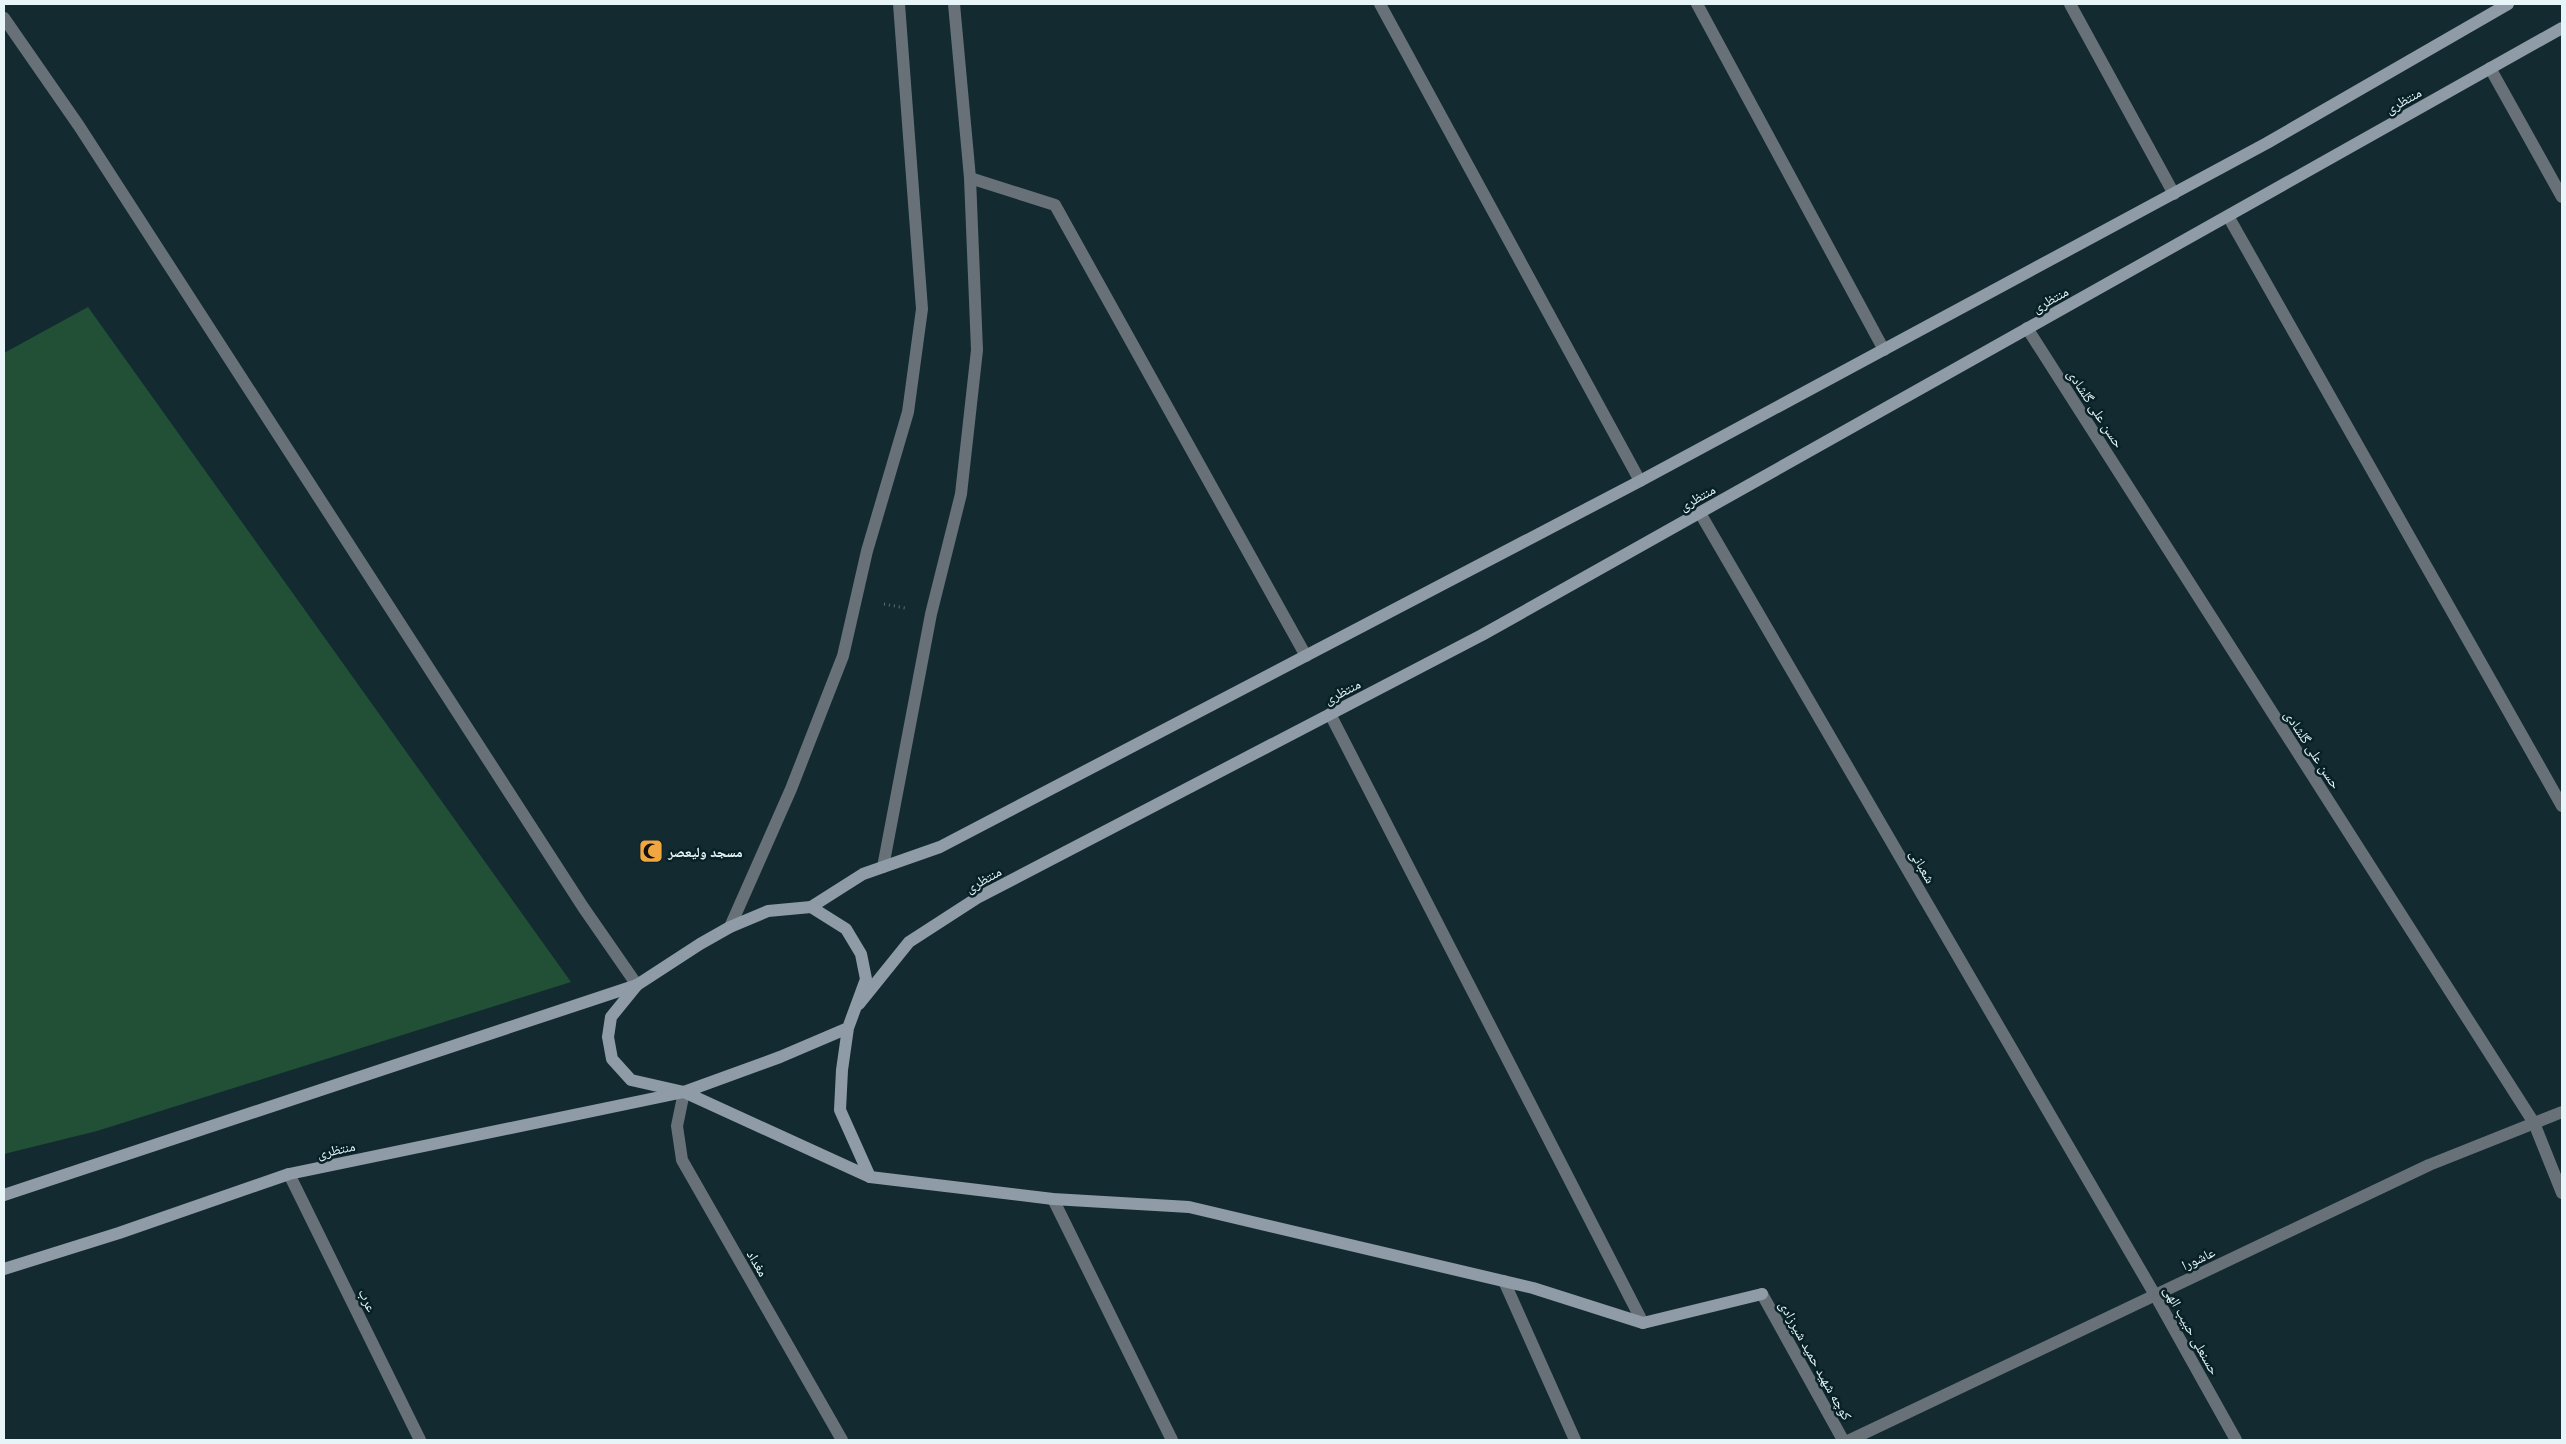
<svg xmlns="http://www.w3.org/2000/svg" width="2566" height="1444" font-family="'Noto Sans','Noto Naskh Arabic',sans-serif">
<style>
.green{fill:#215037}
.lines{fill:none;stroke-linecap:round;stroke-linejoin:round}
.path{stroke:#596e73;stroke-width:3;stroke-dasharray:1 4;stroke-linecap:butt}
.lane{stroke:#697178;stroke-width:12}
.street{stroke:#697178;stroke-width:12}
.secondary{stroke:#8f9ba7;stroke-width:12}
.labels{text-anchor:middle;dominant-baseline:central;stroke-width:5;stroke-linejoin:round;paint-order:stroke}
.street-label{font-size:14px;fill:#e7f5f9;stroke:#082126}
.poi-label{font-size:14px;font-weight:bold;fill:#e7f5f9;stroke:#082126;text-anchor:start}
</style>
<rect width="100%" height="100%" fill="#122a30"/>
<!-- green -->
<polygon class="green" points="88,307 571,982 97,1131 4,1154 4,353"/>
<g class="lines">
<!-- path -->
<polyline class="path" points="884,604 905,608"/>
<!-- lane -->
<polyline class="lane" points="970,178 1055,205 1306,656"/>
<!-- street -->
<g class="street">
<polyline points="1380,4 1640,481"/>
<polyline points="1697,4 1884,350"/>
<polyline points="2070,4 2174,194"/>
<polyline points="4,18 79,126 583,907 637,985"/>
<polyline points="2490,68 2562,197"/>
<polyline points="2228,216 2562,806"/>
<polyline points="2027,328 2534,1123 2562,1193"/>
<polyline points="1700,513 2155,1295 2236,1440"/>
<polyline points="1330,714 1643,1323"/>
<polyline points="883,867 931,614 961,494 977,350 970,178 954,4"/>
<polyline points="730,927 791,789 843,656 867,551 908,412 922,309 899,4"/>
<polyline points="684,1092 677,1126 682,1160 842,1440"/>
<polyline points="289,1174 420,1440"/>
<polyline points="1053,1199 1172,1440"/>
<polyline points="1504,1281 1575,1440"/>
<polyline points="1762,1294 1843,1440"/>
<polyline points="1850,1440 2429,1165 2562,1112"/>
</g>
<!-- secondary -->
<g class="secondary">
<polyline points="811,907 863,874 940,847 1640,481 2267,143 2508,4"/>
<polyline points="859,1004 909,942 977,898 1482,635 2562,28"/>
<polyline points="870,1177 1053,1199 1189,1207 1533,1288 1643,1323 1762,1294"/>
<polyline points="4,1195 637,985"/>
<polyline points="4,1269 119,1233 289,1174 684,1092 780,1057 848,1028 866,979 861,954 846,929 811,907 768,911 730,927 700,944 637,985 611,1017 608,1037 612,1059 631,1080 684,1092 870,1177 840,1110 842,1070 848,1028"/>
</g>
</g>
<!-- icons -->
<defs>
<g id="mosque-square" transform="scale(1.25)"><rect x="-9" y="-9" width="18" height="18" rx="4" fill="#f1a63f" stroke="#082126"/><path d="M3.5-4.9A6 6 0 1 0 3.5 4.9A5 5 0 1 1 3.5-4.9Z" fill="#111"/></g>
</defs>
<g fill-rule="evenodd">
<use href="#mosque-square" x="651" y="851"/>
</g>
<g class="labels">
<!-- street labels -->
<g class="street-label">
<text transform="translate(2403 100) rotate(-29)">منتظری</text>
<text transform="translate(2050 299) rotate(-29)">منتظری</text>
<text transform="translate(2096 408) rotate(57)">حسن علی گلشادی</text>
<text transform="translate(1697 497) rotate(-29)">منتظری</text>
<text transform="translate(1342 691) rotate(-27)">منتظری</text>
<text transform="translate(2313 749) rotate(57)">حسن علی گلشادی</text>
<text transform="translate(1923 866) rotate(60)">شعبانی</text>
<text transform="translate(983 879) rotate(-29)">منتظری</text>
<text transform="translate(336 1149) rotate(-12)">منتظری</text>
<text transform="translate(2198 1258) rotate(-25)">عاشورا</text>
<text transform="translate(758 1263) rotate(60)">مغداد</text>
<text transform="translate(368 1300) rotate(64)">عرب</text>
<text transform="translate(2192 1330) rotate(61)">حسنعلی حبیب الهی</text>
<text transform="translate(1816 1360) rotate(61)">کوچه شهید حمید شیرزادی</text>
</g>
<!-- poi labels -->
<g class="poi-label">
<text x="668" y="851">مسجد ولیعصر</text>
</g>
</g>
<!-- border -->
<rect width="2566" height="1444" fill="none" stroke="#e7f5f9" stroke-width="10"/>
</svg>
